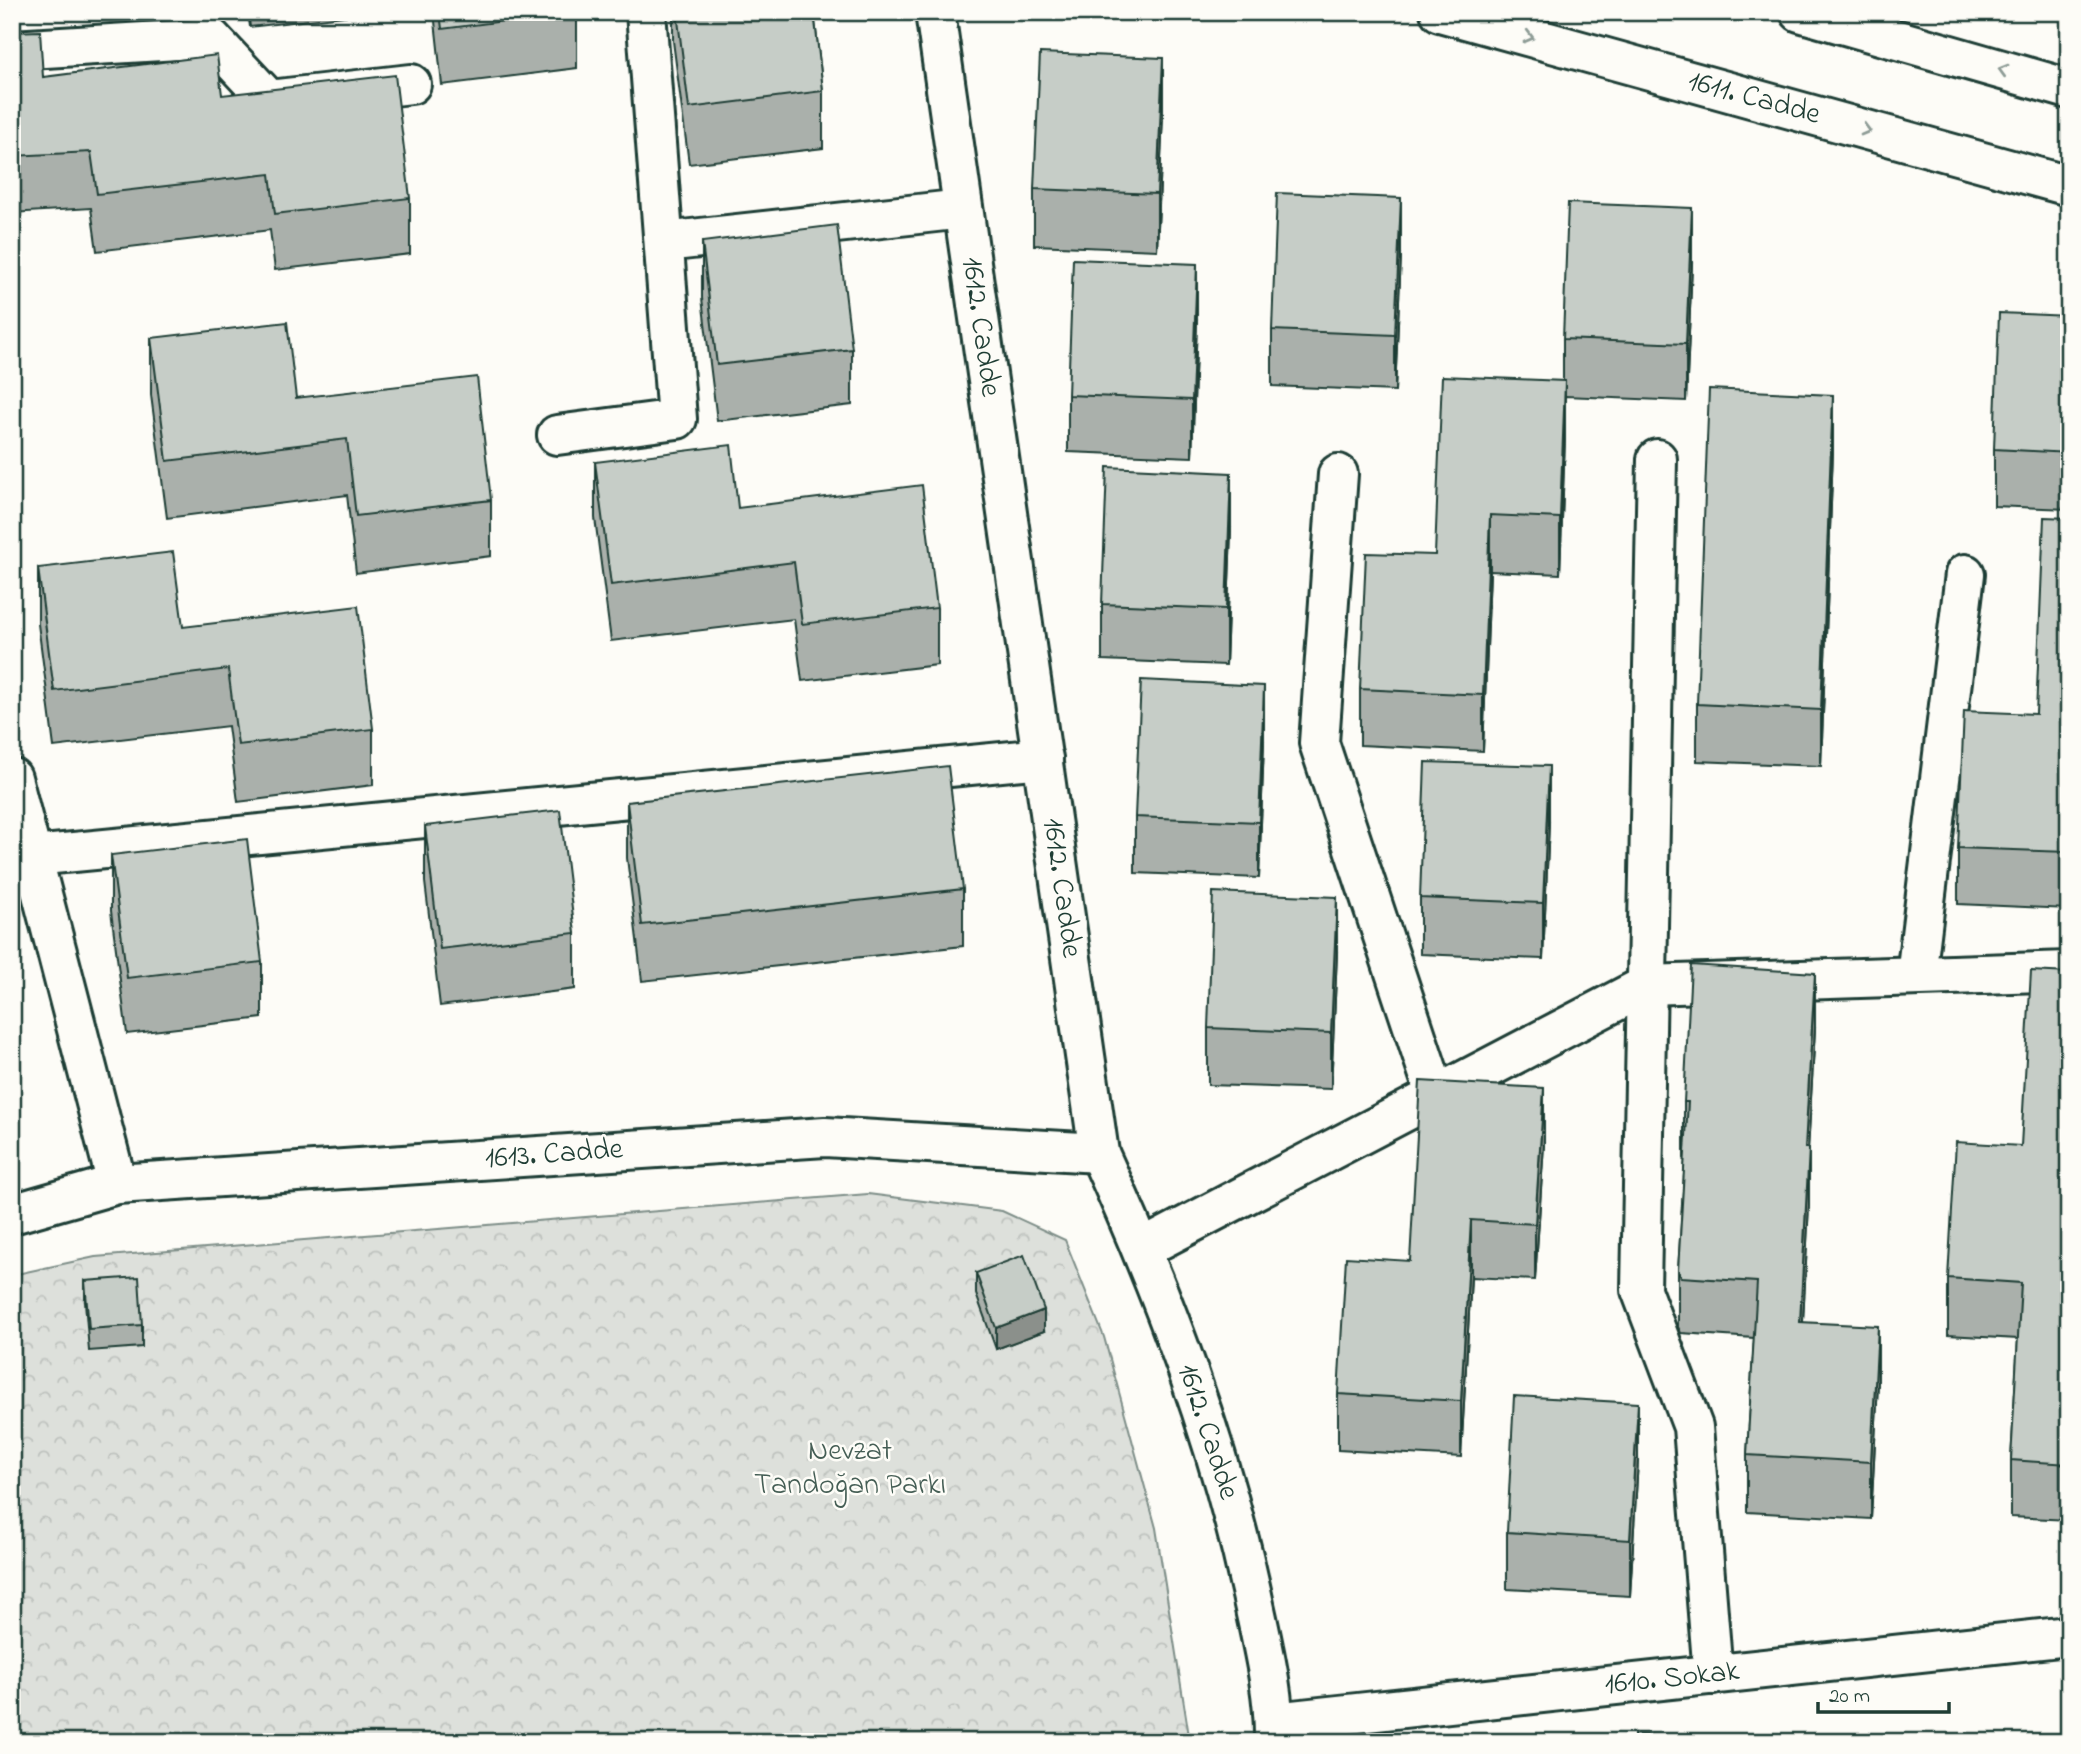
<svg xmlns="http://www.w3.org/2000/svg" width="2081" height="1754" font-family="'Indie Flower',sans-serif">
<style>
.park{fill:url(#park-crowns);stroke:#7e8e88;stroke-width:2}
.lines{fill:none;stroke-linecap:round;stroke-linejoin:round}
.minor-casing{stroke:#1f3d34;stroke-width:44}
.major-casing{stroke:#1f3d34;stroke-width:44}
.minor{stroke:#fdfcf7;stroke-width:38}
.major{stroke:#fdfcf7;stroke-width:38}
.wall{fill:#aab0ab;stroke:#1f3d34;stroke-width:2}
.shaded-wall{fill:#8b908b;stroke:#1f3d34;stroke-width:2}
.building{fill:#c6cdc7;stroke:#1f3d34;stroke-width:2}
.oneway{stroke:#8e9c96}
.labels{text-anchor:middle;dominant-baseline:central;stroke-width:5;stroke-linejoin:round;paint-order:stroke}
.street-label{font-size:30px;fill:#1f3d34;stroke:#fdfcf7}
.park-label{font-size:30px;fill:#455e55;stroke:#fdfcf7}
</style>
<defs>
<pattern id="park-crowns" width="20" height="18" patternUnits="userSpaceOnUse" patternTransform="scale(1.75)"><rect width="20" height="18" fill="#dde0db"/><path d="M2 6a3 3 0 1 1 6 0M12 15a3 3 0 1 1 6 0" fill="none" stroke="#bdc1bd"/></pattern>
</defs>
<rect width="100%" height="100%" fill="#fdfcf7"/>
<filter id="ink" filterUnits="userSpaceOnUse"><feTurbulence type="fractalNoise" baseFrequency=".0143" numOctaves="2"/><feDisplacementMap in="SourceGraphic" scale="14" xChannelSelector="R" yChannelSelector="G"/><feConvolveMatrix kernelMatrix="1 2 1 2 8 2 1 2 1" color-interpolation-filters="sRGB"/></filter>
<g filter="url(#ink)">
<!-- park -->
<polygon class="park" points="868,1194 1002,1211 1065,1240 1104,1337 1156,1528 1190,1742 12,1742 12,1275 95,1257"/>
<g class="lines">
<!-- minor casing -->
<g class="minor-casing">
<g id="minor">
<path d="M935,12L1099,1153C1164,1296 1219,1441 1252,1595C1262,1643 1275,1693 1274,1742"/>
<polyline points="12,50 211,38 269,100 411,84"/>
<polyline points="664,242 963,209"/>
<polyline points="557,435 677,419 646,12"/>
<polyline points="1657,459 1641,1290 1693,1427 1713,1675"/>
<polyline points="1338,474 1319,743 1436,1096"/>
<polyline points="12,778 117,1184"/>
<polyline points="12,858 1043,758"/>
<polyline points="1916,976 1965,574"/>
<polyline points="12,1214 117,1184 825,1137 1099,1153"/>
<polyline points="1142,1249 1647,985 2069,971"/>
<polyline points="1274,1722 2069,1636"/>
</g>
</g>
<!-- major casing -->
<g class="major-casing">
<g id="major">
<polyline points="1440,12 2069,186"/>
<polyline points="1800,12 2069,89"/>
</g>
</g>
<!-- minor -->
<use href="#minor" class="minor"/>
<!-- major -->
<use href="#major" class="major"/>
</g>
<!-- wall -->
<g class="wall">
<polygon points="248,12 378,12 250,27"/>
<polygon points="434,12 577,12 577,68 442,85"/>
<polygon points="673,12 814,12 823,91 823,148 689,164 673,41"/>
<polygon points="12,32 43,77 222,95 410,198 410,254 275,270 270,230 97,251 91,208 12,213"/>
<polygon points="1163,114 1157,250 1034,245 1034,189"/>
<polygon points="702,242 852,349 852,405 717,421 702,298"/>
<polygon points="1401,255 1395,391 1272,386 1272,330"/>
<polygon points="1692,264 1686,401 1565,396 1565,438 1560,574 1490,571 1483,751 1360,745 1360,689 1435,555 1563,381 1563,339"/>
<polygon points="2069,316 2069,509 1994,506 1994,449"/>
<polygon points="1197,321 1192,457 1068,452 1068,395"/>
<polygon points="151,338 296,398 491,500 491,556 356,573 347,495 167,518 151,395"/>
<polygon points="1833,451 1821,766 1697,761 1697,704"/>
<polygon points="595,462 738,508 937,608 937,665 802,681 794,619 611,641 595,518"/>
<polygon points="2069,518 2069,909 1958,904 1958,848 2036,714"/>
<polygon points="1231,529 1226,665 1102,660 1102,604"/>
<polygon points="38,568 183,627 373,729 373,785 238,802 228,726 54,747 38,624"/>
<polygon points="1264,742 1259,878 1135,873 1135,817"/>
<polygon points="627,802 963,889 963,946 642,981 627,858"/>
<polygon points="1549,823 1543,959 1420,954 1420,898"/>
<polygon points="425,826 575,933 575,989 440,1006 425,882"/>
<polygon points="111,855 262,962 262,1018 127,1034 111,911"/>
<polygon points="1337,953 1331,1089 1208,1085 1208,1028"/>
<polygon points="2069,973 2069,1520 2011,1517 2011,1460 2018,1339 1948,1335 1948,1278 2021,1146"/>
<polygon points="1815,1029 1808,1148 1809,1204 1803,1322 1878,1383 1871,1519 1747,1512 1747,1455 1754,1338 1681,1333 1678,1327 1678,1271 1685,1158 1684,1158 1684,1102"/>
<polygon points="1544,1144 1535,1280 1471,1277 1461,1457 1338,1450 1338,1394 1410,1261"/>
<polygon points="976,1273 1044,1331 996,1349 976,1294"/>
<polygon points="85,1281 142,1325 142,1347 89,1351 85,1302"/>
<polygon points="1638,1460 1630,1596 1507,1589 1507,1532"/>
</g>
<!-- shaded-wall -->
<g class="shaded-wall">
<polygon points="1163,58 1163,114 1157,250 1157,194"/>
<polygon points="1401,198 1401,255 1395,391 1395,335"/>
<polygon points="1692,208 1692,264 1686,401 1686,344"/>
<polygon points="1197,264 1197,321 1192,457 1192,400"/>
<polygon points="1565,381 1565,438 1560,574 1560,518"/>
<polygon points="1833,395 1833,451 1821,766 1821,710"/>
<polygon points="1231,473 1231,529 1226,665 1226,609"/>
<polygon points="1490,515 1490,571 1483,751 1483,695"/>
<polygon points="1264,686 1264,742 1259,878 1259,822"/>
<polygon points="1549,766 1549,823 1543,959 1543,903"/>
<polygon points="1337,897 1337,953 1331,1089 1331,1033"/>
<polygon points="1815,973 1815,1029 1805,1204 1805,1148"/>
<polygon points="1544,1088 1544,1144 1535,1280 1535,1224"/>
<polygon points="1809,1148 1809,1204 1800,1378 1800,1322"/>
<polygon points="1471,1220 1471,1277 1461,1457 1461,1401"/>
<polygon points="1044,1310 1044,1331 996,1349 996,1328"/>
<polygon points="1878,1326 1878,1383 1871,1519 1871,1462"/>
<polygon points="1638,1403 1638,1460 1630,1596 1630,1540"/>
</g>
<!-- building -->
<g class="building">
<polygon points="440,12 573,12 442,29"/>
<polygon points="677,12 814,12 823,91 689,108"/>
<polygon points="40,31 43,77 217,55 222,95 395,75 410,198 275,214 270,174 97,194 91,152 12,156 12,32"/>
<polygon points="1040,53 1163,58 1157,194 1034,189"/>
<polygon points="1277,193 1401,198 1395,335 1272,330"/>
<polygon points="1568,203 1692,208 1686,344 1563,339"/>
<polygon points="837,225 852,349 717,365 702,242"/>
<polygon points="1073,259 1197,264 1192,400 1068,395"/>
<polygon points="1999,313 2069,316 2069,453 1994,449"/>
<polygon points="287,322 296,398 477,377 491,500 356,516 347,439 167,461 151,338"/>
<polygon points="1442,376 1565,381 1560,518 1490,515 1483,695 1360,689 1366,553 1435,555"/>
<polygon points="1709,389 1833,395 1821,710 1697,704"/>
<polygon points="731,445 738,508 922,485 937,608 802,624 794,562 611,585 595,462"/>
<polygon points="1107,467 1231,473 1226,609 1102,604"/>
<polygon points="2044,517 2069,518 2069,852 1958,848 1964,711 2036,714"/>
<polygon points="173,552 183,627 358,606 373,729 238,745 228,669 54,691 38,568"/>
<polygon points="1141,680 1264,686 1259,822 1135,817"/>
<polygon points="1425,762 1549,766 1543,903 1420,898"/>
<polygon points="948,766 963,889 642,925 627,802"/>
<polygon points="560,810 575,933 440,949 425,826"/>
<polygon points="247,839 262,962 127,978 111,855"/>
<polygon points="1213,892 1337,897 1331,1033 1208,1028"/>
<polygon points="1691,965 1815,973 1805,1148 1809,1148 1800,1322 1878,1326 1871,1462 1747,1455 1757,1282 1681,1277 1678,1271 1688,1102 1684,1102"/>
<polygon points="2031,971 2069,973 2069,1464 2011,1460 2021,1283 1948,1278 1956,1142 2021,1146"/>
<polygon points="1420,1081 1544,1088 1535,1224 1471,1220 1461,1401 1338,1394 1346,1257 1410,1261"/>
<polygon points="1024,1255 1044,1310 996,1328 976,1273"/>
<polygon points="139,1277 142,1325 89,1329 85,1281"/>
<polygon points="1514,1396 1638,1403 1630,1540 1507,1532"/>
<polygon points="1634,1734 1677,1736 1676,1742 1634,1742"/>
</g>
<!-- one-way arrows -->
<defs><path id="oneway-chevron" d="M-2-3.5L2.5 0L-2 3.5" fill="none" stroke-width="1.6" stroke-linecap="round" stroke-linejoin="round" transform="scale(1.75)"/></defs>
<g class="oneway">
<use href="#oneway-chevron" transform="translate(1529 37) rotate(15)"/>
<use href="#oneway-chevron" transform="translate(2003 70) rotate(-164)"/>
<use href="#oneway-chevron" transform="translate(1866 130) rotate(15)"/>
</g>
</g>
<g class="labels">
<!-- street labels -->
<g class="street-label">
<text transform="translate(1754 99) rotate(15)">1611. Cadde</text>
<text transform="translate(980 327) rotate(82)">1612. Cadde</text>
<text transform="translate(1061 888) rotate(82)">1612. Cadde</text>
<text transform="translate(554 1155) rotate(-4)">1613. Cadde</text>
<text transform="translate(1207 1432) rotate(72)">1612. Cadde</text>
<text transform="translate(1672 1679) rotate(-6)">1610. Sokak</text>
</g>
<!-- park labels -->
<g class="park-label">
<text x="850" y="1452">Nevzat<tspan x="850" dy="34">Tandoğan Parkı</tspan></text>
</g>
</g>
<!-- margin -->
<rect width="2081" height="1754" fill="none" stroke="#fdfcf7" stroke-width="42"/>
<rect x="21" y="21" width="2039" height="1712" fill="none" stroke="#1f3d34" stroke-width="2.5" filter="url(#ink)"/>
<!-- scale -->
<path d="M1818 1702v10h131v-10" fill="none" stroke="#1f3d34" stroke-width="3.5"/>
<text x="1829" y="1702" font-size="21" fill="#1f3d34" stroke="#fdfcf7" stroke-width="5" paint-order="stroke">20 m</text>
</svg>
